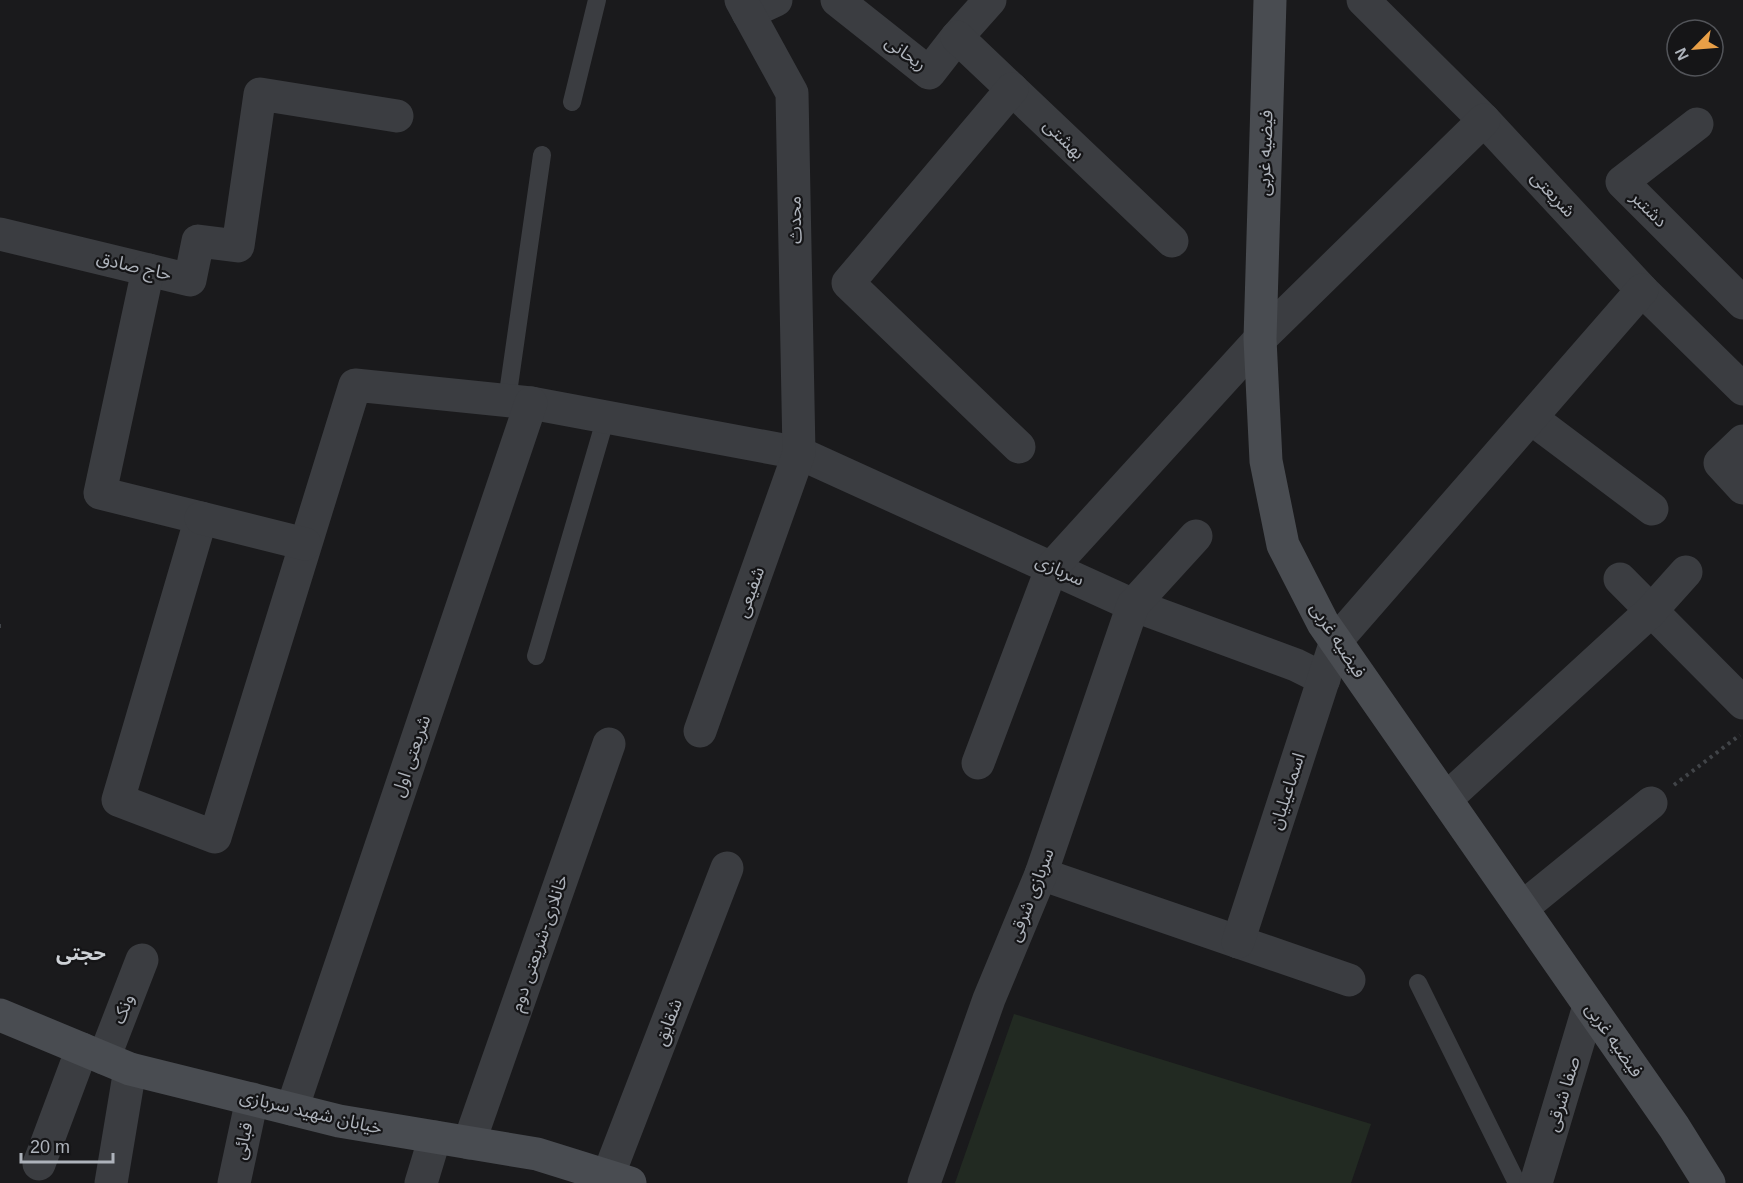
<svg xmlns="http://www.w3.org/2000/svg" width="1743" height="1183" font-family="Arial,'Noto Sans Arabic',sans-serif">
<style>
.green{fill:#222a22}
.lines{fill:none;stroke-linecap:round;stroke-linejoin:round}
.path{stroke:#414448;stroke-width:4;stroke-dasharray:3 4.5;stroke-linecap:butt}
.lane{stroke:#3b3d41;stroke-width:18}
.street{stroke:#3b3d41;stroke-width:33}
.secondary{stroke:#494c51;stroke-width:33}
.labels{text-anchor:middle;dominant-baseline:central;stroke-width:4.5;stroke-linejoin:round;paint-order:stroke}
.street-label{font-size:18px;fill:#aeb3bb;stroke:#151517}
.neighbourhood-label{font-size:20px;font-weight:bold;fill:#ced2d7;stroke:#151517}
</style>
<rect width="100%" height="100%" fill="#1a1a1c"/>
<!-- green -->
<polygon class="green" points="1014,1014 1371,1124 1351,1183 955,1183"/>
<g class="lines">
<!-- path -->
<g class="path">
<polyline points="0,626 1,626"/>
<polyline points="1674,785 1740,735"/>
</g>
<!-- lane -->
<g class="lane">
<polyline points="572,102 597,0"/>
<polyline points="507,400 542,155"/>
<polyline points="536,656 606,417"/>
<polyline points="1418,983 1517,1183"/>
</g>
<!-- street -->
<g class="street">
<polyline points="837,0 929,73 957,37 990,0"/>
<polyline points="1363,0 1484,120 1642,290 1743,389"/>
<polyline points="748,13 776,0"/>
<polyline points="957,37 1172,241"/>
<polyline points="1012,89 848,283 1019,447"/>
<polyline points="1697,124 1622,182 1743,303"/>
<polyline points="0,234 190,280 198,241 238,246 260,94 397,116"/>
<polyline points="148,270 100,493 201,518 118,800 215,837 355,385 531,403 799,453 1133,605 1296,665 1324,679"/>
<polyline points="1531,418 1652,509"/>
<polyline points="1743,441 1720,463 1743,488"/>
<polyline points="201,518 305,544"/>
<polyline points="1620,579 1743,703"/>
<polyline points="700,731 799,453 792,93 741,0"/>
<polyline points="978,763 1052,567 1260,339 1484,120"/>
<polyline points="1446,799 1651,611 1686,572"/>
<polyline points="1041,874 1349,980"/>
<polyline points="1522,908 1651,803"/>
<polyline points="1238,942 1336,641 1642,290"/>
<polyline points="104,1058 142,960"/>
<polyline points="292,1109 531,403"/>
<polyline points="469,1143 609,744"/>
<polyline points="39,1164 82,1049"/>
<polyline points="608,1176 727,868"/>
<polyline points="111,1183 130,1069"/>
<polyline points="234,1183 252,1099"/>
<polyline points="421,1183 435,1137"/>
<polyline points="924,1183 989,999 1041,874 1133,605 1196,536"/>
<polyline points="1536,1183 1589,1006"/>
</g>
<!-- secondary -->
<g class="secondary">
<polyline points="1270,0 1260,339 1266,461 1283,545 1323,623 1674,1127 1709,1183"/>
<polyline points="0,1015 130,1069 339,1121 537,1154 630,1183"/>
</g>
</g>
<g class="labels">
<!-- street labels -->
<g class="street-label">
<text transform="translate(906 53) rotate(36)">ریحانی</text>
<text transform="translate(1064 139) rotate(44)">بهشتی</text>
<text transform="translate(1265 153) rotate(-88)">فیضیه غربی</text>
<text transform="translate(1553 194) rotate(47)">شریعتی</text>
<text transform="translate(1649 209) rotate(45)">دشتبر</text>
<text transform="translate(795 220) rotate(-91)">محدث</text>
<text transform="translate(134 266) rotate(13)">حاج صادق</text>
<text transform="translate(1060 570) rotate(25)">سربازی</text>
<text transform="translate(750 592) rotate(-70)">شفیعی</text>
<text transform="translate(1338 640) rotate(57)">فیضیه غربی</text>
<text transform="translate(411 756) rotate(-71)">شریعتی اول</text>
<text transform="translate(1287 791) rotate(-72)">اسماعیلیان</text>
<text transform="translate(1031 895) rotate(-69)">سربازی شرقی</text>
<text transform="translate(539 943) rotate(-71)">خانلاری-شریعتی دوم</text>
<text transform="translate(123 1009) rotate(-69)">ونک</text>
<text transform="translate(668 1022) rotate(-69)">شقایق</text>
<text transform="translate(1614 1040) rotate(55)">فیضیه غربی</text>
<text transform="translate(1563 1094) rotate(-73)">صفا شرقی</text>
<text transform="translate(311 1112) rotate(13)">خیابان شهید سربازی</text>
<text transform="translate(243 1141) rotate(-78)">قبائی</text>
</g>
<!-- neighbourhood labels -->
<g class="neighbourhood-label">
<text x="81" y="953">حجتی</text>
</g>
</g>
<!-- north arrow -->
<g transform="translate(1695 48) rotate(245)"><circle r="28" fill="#151517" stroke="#525459" stroke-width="1.5"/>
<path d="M0-4.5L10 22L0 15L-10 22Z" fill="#e89f47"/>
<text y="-9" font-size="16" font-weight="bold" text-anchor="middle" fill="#aeb3bb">N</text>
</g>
<!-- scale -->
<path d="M21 1153v9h92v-9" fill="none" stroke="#aeb3bb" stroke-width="3"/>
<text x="30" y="1153" font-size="18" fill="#aeb3bb" stroke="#151517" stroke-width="4.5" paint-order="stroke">20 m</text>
</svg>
